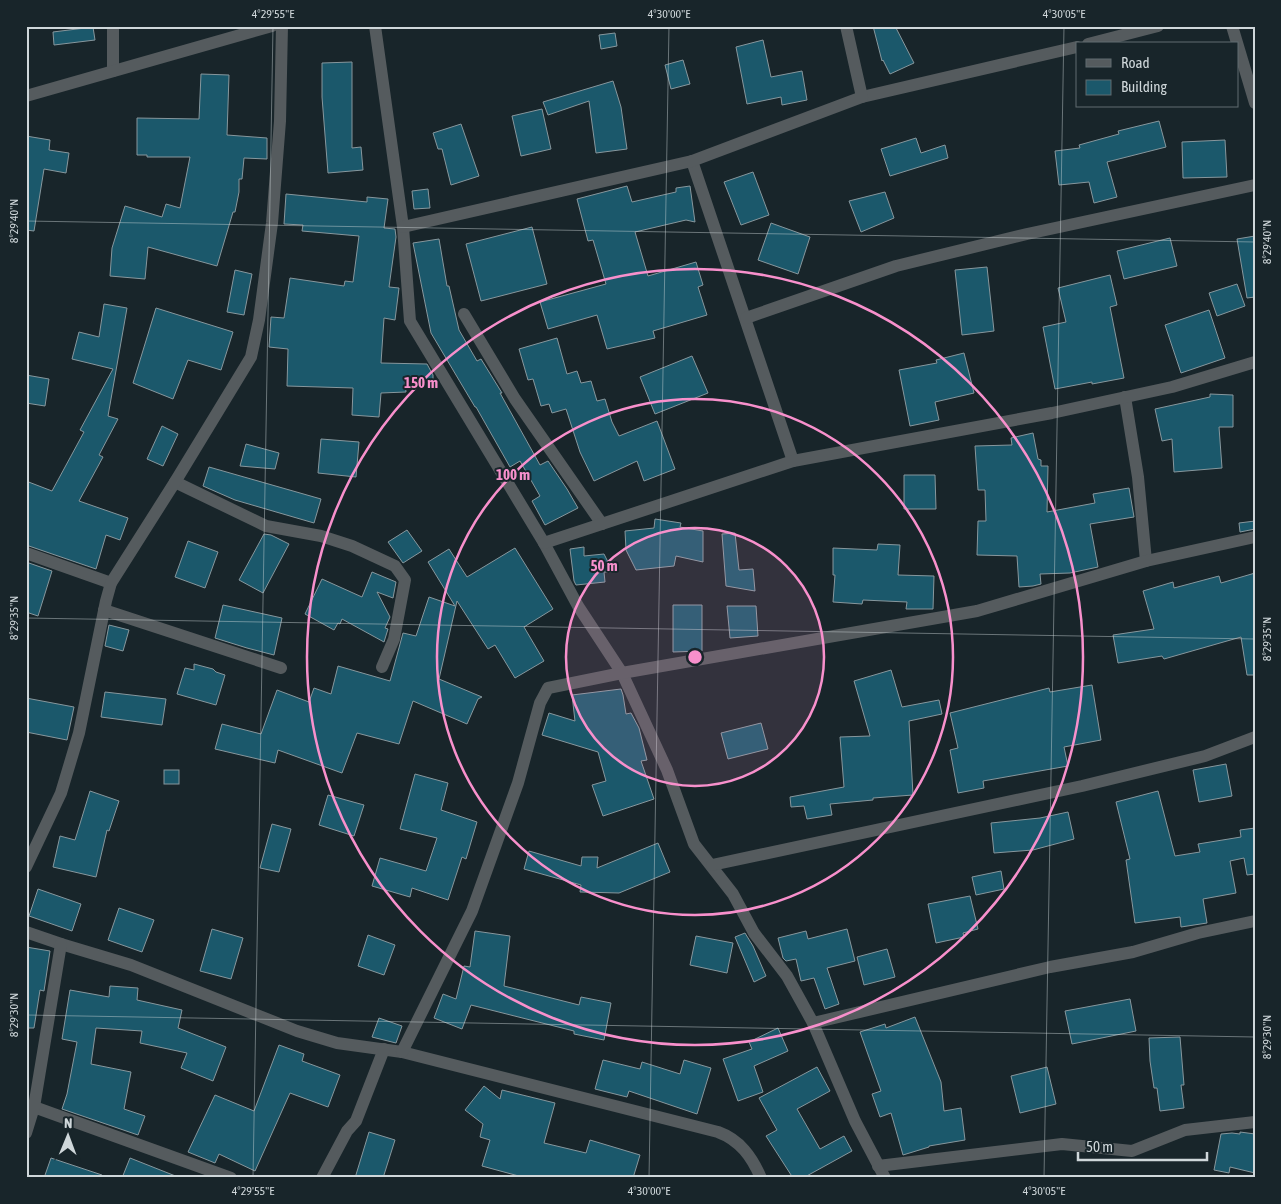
<svg xmlns="http://www.w3.org/2000/svg" width="1281" height="1204" font-family="'Asap Condensed',sans-serif">
<style>
.building{fill:#1b586b;stroke:#87979d}
.lines{fill:none;stroke-linecap:round;stroke-linejoin:round}
.minor{stroke:#555b5e;stroke-width:12}
.tertiary{stroke:#555b5e;stroke-width:12}
.ticks{fill:none;stroke:#cfd7da;stroke-width:1;stroke-opacity:0.45}
.ring{fill:none;stroke:#f890cc;stroke-width:2.5}
.centre{fill:#f890cc;stroke:#18252a;stroke-width:2.5}
.ring-label{font-size:15px;text-anchor:middle;font-weight:bold;fill:#f890cc;stroke:#18252a;stroke-width:4;stroke-linejoin:round;paint-order:stroke}
.neatline{fill:none;stroke:#cfd7da;stroke-width:2}
.ticks-label{font-size:12px;text-anchor:middle;fill:#cfd7da}
</style>
<rect width="100%" height="100%" fill="#18252a"/>
<!-- building -->
<g class="building">
<polygon points="873,26 895,26 914,63 890,74 883,60 882,61"/>
<polygon points="93,27 95,40 54,45 53,32"/>
<polygon points="615,33 617,46 601,49 599,35"/>
<polygon points="763,40 771,77 802,71 807,100 782,105 781,97 747,104 736,47"/>
<polygon points="683,60 690,84 671,89 665,65"/>
<polygon points="352,62 352,148 361,147 363,170 328,173 322,97 322,63"/>
<polygon points="201,74 229,75 227,135 267,138 267,159 244,158 242,179 239,179 239,192 235,212 233,212 217,266 148,247 145,279 110,276 112,248 125,206 162,217 166,204 180,208 190,157 147,157 147,155 137,155 137,118 199,119"/>
<polygon points="613,81 621,107 627,149 596,153 589,101 548,115 543,102"/>
<polygon points="542,109 551,149 521,156 512,116"/>
<polygon points="1159,121 1166,147 1107,162 1117,197 1094,203 1089,182 1059,185 1055,151 1080,148 1079,145 1119,134 1118,131"/>
<polygon points="461,124 479,176 451,185 442,149 438,149 433,133"/>
<polygon points="26,136 50,140 49,150 69,153 66,173 44,169 34,231 26,230"/>
<polygon points="916,138 921,153 945,145 948,158 890,176 881,149"/>
<polygon points="1225,140 1227,177 1183,178 1182,142"/>
<polygon points="753,172 769,215 741,225 724,182"/>
<polygon points="627,186 632,202 676,192 676,188 690,186 695,222 686,220 635,232 648,276 696,262 703,285 698,287 707,315 653,331 655,338 607,349 597,315 548,329 540,302 606,284 593,240 588,241 577,199"/>
<polygon points="428,189 430,208 414,209 412,191"/>
<polygon points="885,192 894,218 861,232 849,201"/>
<polygon points="286,194 367,202 367,197 388,199 384,228 395,229 396,237 389,287 399,288 395,320 384,318 381,363 427,364 433,375 433,383 405,382 406,392 381,393 379,417 352,415 353,388 287,386 288,349 269,347 271,317 284,318 290,278 344,286 345,281 353,282 359,236 302,231 303,225 284,224"/>
<polygon points="771,223 810,237 798,274 758,260"/>
<polygon points="532,227 547,284 481,301 466,244"/>
<polygon points="1255,236 1255,297 1247,298 1237,239"/>
<polygon points="1170,238 1177,266 1124,279 1117,251"/>
<polygon points="439,239 447,286 449,286 459,330 477,361 481,359 502,393 500,393 540,465 548,461 567,489 578,508 545,525 532,501 540,496 520,461 510,467 476,407 475,407 431,333 413,243"/>
<polygon points="987,267 994,331 962,335 955,270"/>
<polygon points="235,270 252,274 244,315 227,312"/>
<polygon points="1110,275 1117,305 1110,307 1124,378 1092,384 1092,382 1055,389 1043,327 1066,322 1058,288"/>
<polygon points="1237,284 1245,306 1217,316 1209,293"/>
<polygon points="104,304 127,308 108,416 118,419 99,455 103,457 79,501 128,518 120,540 106,535 96,569 26,545 26,481 52,491 84,432 80,430 113,369 72,359 79,332 99,337"/>
<polygon points="156,308 233,332 221,370 188,360 173,399 133,383"/>
<polygon points="1209,310 1225,358 1181,373 1165,325"/>
<polygon points="557,338 567,374 577,371 581,383 591,381 597,401 605,399 612,422 619,436 657,421 675,469 644,481 637,461 594,481 580,452 566,409 552,413 549,404 541,406 533,379 528,380 519,349"/>
<polygon points="964,353 974,393 935,402 939,420 910,426 899,370 937,363 936,360"/>
<polygon points="692,356 708,393 655,414 640,377"/>
<polygon points="26,375 49,379 45,406 26,403"/>
<polygon points="1210,394 1233,395 1233,427 1219,427 1222,468 1174,472 1172,439 1162,441 1155,409 1210,397"/>
<polygon points="162,426 178,434 163,466 147,459"/>
<polygon points="1033,433 1038,459 1041,460 1041,466 1048,466 1047,512 1095,503 1093,494 1129,488 1134,517 1090,524 1098,567 1070,573 1040,574 1041,584 1033,586 1019,587 1017,556 977,555 978,521 986,521 985,490 978,490 975,446 1012,445 1011,438"/>
<polygon points="321,439 359,442 356,477 318,473"/>
<polygon points="246,444 279,453 275,469 240,466"/>
<polygon points="209,467 321,499 314,523 235,500 203,486"/>
<polygon points="904,475 935,475 936,509 904,509"/>
<polygon points="655,519 681,523 680,527 703,531 703,562 676,556 674,566 636,570 626,550 625,531 654,528"/>
<polygon points="1255,521 1255,529 1240,532 1239,523"/>
<polygon points="407,530 422,551 403,563 388,542"/>
<polygon points="735,533 739,570 753,569 755,591 726,586 722,534"/>
<polygon points="264,534 271,535 289,544 263,593 239,580"/>
<polygon points="188,541 218,552 205,588 175,577"/>
<polygon points="878,544 900,545 898,575 934,576 933,609 906,609 907,602 863,600 862,604 833,602 835,575 833,575 833,548 877,550"/>
<polygon points="584,547 584,556 604,554 613,572 604,572 605,582 576,585 574,581 570,549"/>
<polygon points="515,548 553,609 524,627 544,661 515,678 495,645 488,649 457,601 439,679 482,697 478,699 467,724 413,701 399,744 357,733 342,773 278,750 275,763 215,749 222,724 261,734 277,690 309,702 314,688 331,694 338,666 390,681 403,633 416,636 429,597 455,606 428,562 449,549 467,577"/>
<polygon points="26,562 52,571 38,616 26,612"/>
<polygon points="372,572 396,582 393,598 377,592 390,617 385,628 388,629 384,642 342,619 340,624 338,623 334,630 305,614 322,579 362,597"/>
<polygon points="1255,573 1255,675 1247,675 1241,637 1164,659 1162,656 1118,663 1113,635 1154,629 1143,591 1173,582 1174,588 1219,576 1221,583"/>
<polygon points="223,605 282,618 274,655 247,648 215,638"/>
<polygon points="673,605 702,605 702,651 673,652"/>
<polygon points="727,606 756,606 758,636 730,638"/>
<polygon points="109,625 129,630 123,651 105,646"/>
<polygon points="194,664 213,669 216,672 225,675 216,705 177,694 185,668 194,670"/>
<polygon points="891,670 902,707 939,700 942,714 909,721 913,795 873,798 873,800 830,804 832,815 807,819 804,806 791,807 790,797 844,787 840,737 870,736 854,681"/>
<polygon points="1092,685 1101,740 1064,747 1068,766 983,781 984,788 958,793 950,750 958,748 950,713 1049,688 1050,692"/>
<polygon points="621,689 623,695 626,714 631,713 639,728 647,760 641,761 654,799 603,816 592,785 606,781 598,752 542,735 549,713 575,721 572,695"/>
<polygon points="105,692 166,699 162,725 101,717"/>
<polygon points="26,698 74,707 67,740 26,732"/>
<polygon points="761,723 768,749 728,759 721,733"/>
<polygon points="1226,764 1232,796 1199,802 1193,770"/>
<rect x="164" y="770" width="15" height="14"/>
<polygon points="415,774 448,783 441,810 477,822 466,859 462,857 448,900 412,888 410,897 372,886 380,858 426,871 437,838 400,829"/>
<polygon points="90,791 119,801 109,831 107,830 96,877 53,867 60,836 75,840"/>
<polygon points="1158,791 1175,856 1200,852 1198,844 1241,837 1240,830 1255,828 1255,874 1247,875 1244,858 1230,861 1236,893 1203,899 1207,923 1181,927 1180,917 1135,923 1126,860 1130,859 1116,802"/>
<polygon points="328,795 364,805 354,836 319,825"/>
<polygon points="1068,812 1074,839 1033,850 994,853 991,823 1040,818"/>
<polygon points="272,824 291,829 279,872 260,868"/>
<polygon points="658,843 670,872 619,893 580,892 581,885 524,869 529,851 581,866 582,857 598,857 597,868"/>
<polygon points="1001,871 1004,889 976,895 972,877"/>
<polygon points="38,889 81,904 72,931 29,916"/>
<polygon points="970,896 978,929 963,933 964,937 936,943 928,904"/>
<polygon points="119,908 154,920 142,952 108,940"/>
<polygon points="212,929 243,938 231,979 200,971"/>
<polygon points="847,929 855,961 827,968 839,1004 825,1009 814,978 801,981 796,959 786,961 783,958 778,938 806,931 808,939"/>
<polygon points="475,931 510,936 504,986 579,1005 581,997 611,1003 604,1040 574,1034 574,1031 471,1005 462,1029 434,1018 443,994 456,999 464,966 470,967"/>
<polygon points="745,933 753,946 766,976 754,982 735,937"/>
<polygon points="368,935 395,945 384,975 358,966"/>
<polygon points="696,936 733,943 727,973 690,965"/>
<polygon points="26,947 50,951 44,991 40,990 34,1028 26,1028"/>
<polygon points="887,949 895,977 864,985 857,957"/>
<polygon points="110,986 138,988 137,1000 182,1010 178,1028 226,1047 213,1081 181,1068 187,1053 140,1043 142,1031 96,1028 91,1064 131,1072 124,1109 145,1116 138,1135 62,1109 67,1094 77,1042 62,1039 70,990 109,997"/>
<polygon points="1130,999 1136,1031 1072,1044 1065,1011"/>
<polygon points="915,1017 941,1082 944,1111 961,1108 965,1140 929,1146 929,1147 903,1155 891,1113 880,1117 872,1094 881,1091 860,1032 885,1024 886,1028"/>
<polygon points="379,1018 402,1026 396,1043 372,1037"/>
<polygon points="778,1028 788,1051 754,1066 763,1092 738,1101 723,1059 752,1049 749,1042"/>
<polygon points="1180,1037 1184,1085 1181,1085 1184,1108 1160,1111 1157,1088 1154,1088 1150,1061 1149,1038"/>
<polygon points="279,1045 304,1054 302,1061 340,1075 328,1107 290,1093 255,1171 219,1154 215,1163 188,1152 215,1095 254,1111"/>
<polygon points="603,1060 640,1069 642,1062 680,1074 684,1060 711,1068 697,1114 629,1091 627,1097 595,1089"/>
<polygon points="817,1067 830,1091 797,1109 820,1149 844,1136 852,1151 803,1178 793,1178 766,1136 777,1130 759,1098"/>
<polygon points="1047,1067 1056,1104 1020,1113 1011,1076"/>
<polygon points="484,1086 500,1099 502,1090 555,1103 544,1143 586,1153 590,1140 640,1155 633,1178 526,1178 482,1166 490,1140 480,1137 483,1124 465,1110"/>
<polygon points="369,1132 395,1140 383,1178 355,1178"/>
<polygon points="1240,1132 1255,1134 1255,1173 1230,1167 1229,1173 1214,1170 1221,1134 1232,1133 1240,1134"/>
<polygon points="51,1158 102,1175 102,1178 44,1178"/>
<polygon points="130,1158 178,1177 178,1178 122,1178"/>
</g>
<g class="lines">
<!-- minor -->
<g class="minor">
<polyline points="375,26 403,227 410,321 544,543 578,606 622,673 667,770 694,844 733,894 754,933 787,976 813,1023 855,1121 885,1178"/>
<polyline points="1232,26 1255,103"/>
<polyline points="1088,44 1158,26"/>
<polyline points="113,71 113,26"/>
<polyline points="862,97 1077,47"/>
<polyline points="692,161 793,461"/>
<polyline points="403,227 692,161 862,97 846,26"/>
<polyline points="464,314 515,399 602,524"/>
<polyline points="746,318 896,266 1027,234 1255,185"/>
<polyline points="1125,397 1138,477 1146,561"/>
<polyline points="175,482 266,526 321,536 352,546 395,566 405,580 394,639 382,667"/>
<polyline points="544,543 793,461 1052,413 1172,387 1255,362"/>
<polyline points="26,553 111,583"/>
<polyline points="104,610 281,668"/>
<polyline points="712,865 1082,786 1205,756 1255,737"/>
<polyline points="26,867 61,793 79,733 106,601 111,583 175,482 251,357 259,320 272,223 280,121 282,26"/>
<path d="M26,932L61,944L131,965L297,1031L337,1043L402,1052L718,1132C740,1140 752,1157 761,1178"/>
<polyline points="813,1023 1050,967 1133,952 1198,933 1255,921"/>
<polyline points="402,1052 472,911 518,783 540,703 548,688 622,673 977,611 1146,561 1255,537"/>
<polyline points="34,1107 231,1178"/>
<polyline points="26,1133 34,1107 61,944"/>
<polyline points="878,1166 1062,1144 1132,1151 1185,1130 1255,1122"/>
<polyline points="322,1178 347,1131 356,1121 384,1049"/>
</g>
<!-- tertiary -->
<polyline class="tertiary" points="26,96 272,26"/>
</g>
<!-- ticks -->
<path class="ticks" d="M26,221L1255,242M26,618L1255,639M26,1015L1255,1037M253,1178L273,26M649,1178L669,26M1044,1178L1064,26"/>
<!-- distance rings -->
<circle cx="695" cy="657" r="129" fill="#f890cc" fill-opacity=".12"/>
<g class="ring">
<circle cx="695" cy="657" r="129"/>
<circle cx="695" cy="657" r="258"/>
<circle cx="695" cy="657" r="388"/>
</g>
<circle cx="695" cy="657" r="8" class="centre"/>
<g class="ring-label">
<text x="421" y="388">150 m</text>
<text x="513" y="480">100 m</text>
<text x="604" y="571">50 m</text>
</g>
<!-- border -->
<rect width="1281" height="1204" fill="none" stroke="#18252a" stroke-width="55"/>
<!-- legend -->
<rect x="1076" y="42" width="162" height="65" fill="#18252a" stroke="#616c70"/>
<rect x="1086" y="59" width="25" height="8" fill="#555b5e" stroke="#616c70"/>
<text x="1121" y="68" font-size="15" fill="#cfd7da">Road</text>
<rect x="1086" y="80" width="25" height="15" fill="#1b586b" stroke="#616c70"/>
<text x="1121" y="92" font-size="15" fill="#cfd7da">Building</text>
<!-- north arrow -->
<g transform="translate(68 1136) rotate(1)" stroke="#18252a" stroke-width="4" paint-order="stroke">
<path d="M0-4L9 19L0 12L-9 19Z" fill="#cfd7da"/>
<text y="-8" font-size="14" font-weight="bold" text-anchor="middle" fill="#cfd7da">N</text>
</g>
<!-- scale -->
<path d="M1078 1152v8h129v-8" fill="none" stroke="#cfd7da" stroke-width="2.5"/>
<text x="1086" y="1152" font-size="15" fill="#cfd7da" stroke="#18252a" stroke-width="4" paint-order="stroke">50 m</text>
<rect x="28" y="28" width="1226" height="1148" class="neatline"/>
<g class="ticks-label">
<text x="273" y="18">4°29'55"E</text>
<text x="669" y="18">4°30'00"E</text>
<text x="1064" y="18">4°30'05"E</text>
<text transform="translate(14 221) rotate(-90)" y="4">8°29'40"N</text>
<text transform="translate(1267 242) rotate(-90)" y="4">8°29'40"N</text>
<text transform="translate(14 618) rotate(-90)" y="4">8°29'35"N</text>
<text transform="translate(1267 639) rotate(-90)" y="4">8°29'35"N</text>
<text transform="translate(14 1015) rotate(-90)" y="4">8°29'30"N</text>
<text transform="translate(1267 1037) rotate(-90)" y="4">8°29'30"N</text>
<text x="253" y="1195">4°29'55"E</text>
<text x="649" y="1195">4°30'00"E</text>
<text x="1044" y="1195">4°30'05"E</text>
</g>
</svg>
